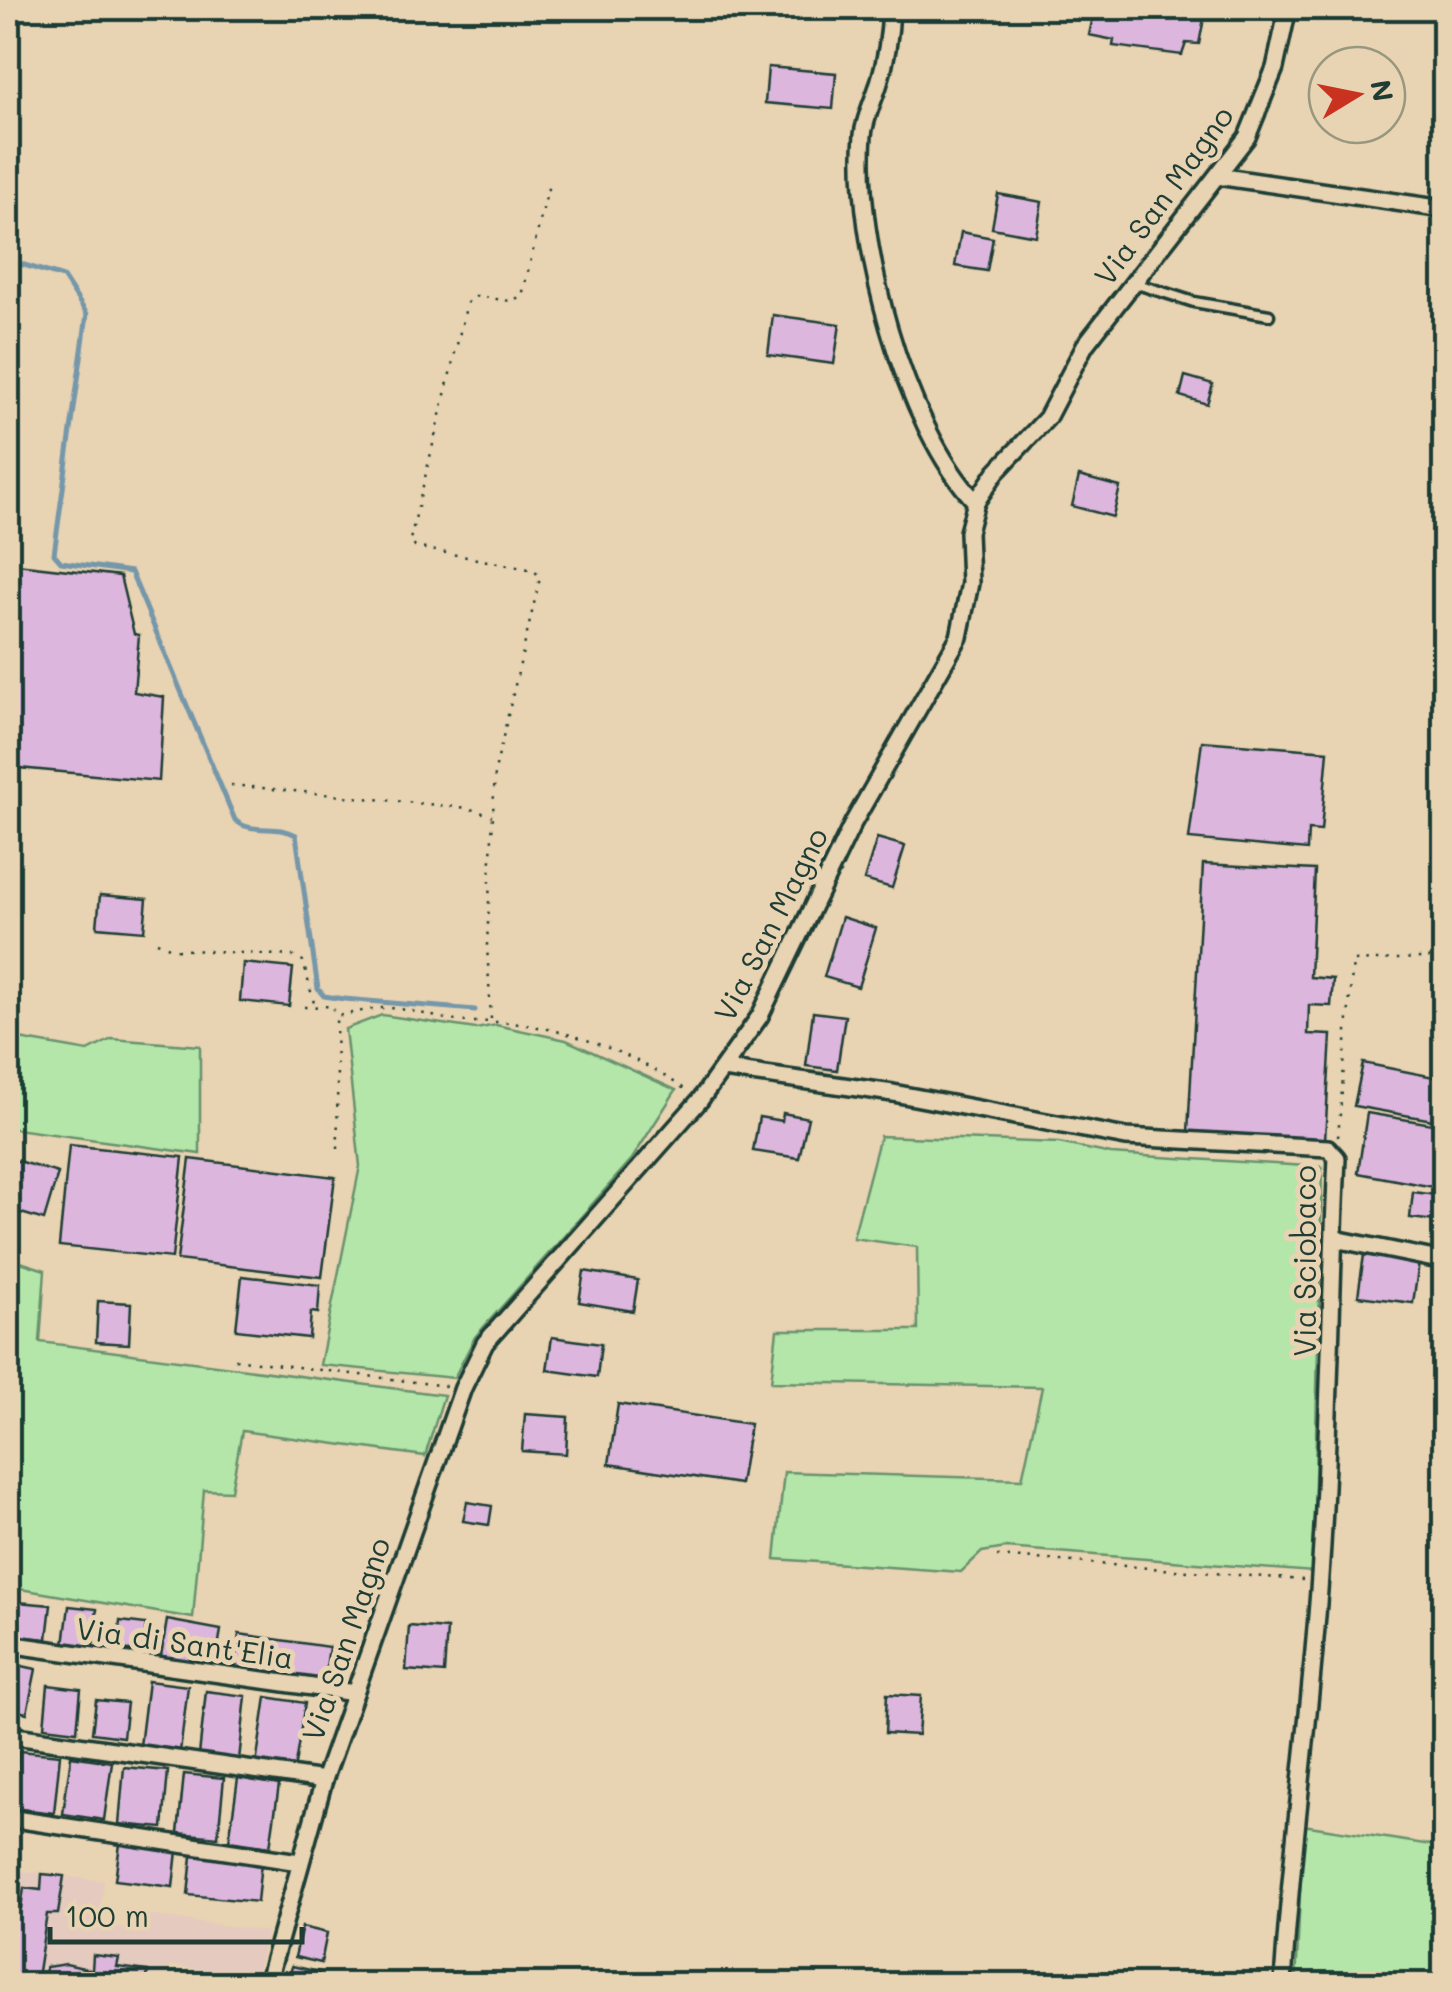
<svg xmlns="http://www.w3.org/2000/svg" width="1452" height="1992" font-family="Mali,sans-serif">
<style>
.built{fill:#e5cabf}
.green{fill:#b3e6a8;stroke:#69926e;stroke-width:2.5}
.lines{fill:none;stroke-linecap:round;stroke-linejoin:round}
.stream{stroke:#7597aa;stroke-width:5}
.building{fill:#ddb6de;stroke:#1f3d34;stroke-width:2.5}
.lane-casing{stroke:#1f3d34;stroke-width:15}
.street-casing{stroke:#1f3d34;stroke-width:22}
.path{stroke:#1f3d34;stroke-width:2.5;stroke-dasharray:2.5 8;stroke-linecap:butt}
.lane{stroke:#e8d3b2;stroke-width:8}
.street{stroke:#e8d3b2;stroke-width:15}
.labels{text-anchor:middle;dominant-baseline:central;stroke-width:10;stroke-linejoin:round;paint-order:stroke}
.street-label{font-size:30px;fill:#1f3d34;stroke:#e8d3b2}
</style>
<rect width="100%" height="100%" fill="#e8d3b2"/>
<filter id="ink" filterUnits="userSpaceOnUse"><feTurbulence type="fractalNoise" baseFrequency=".01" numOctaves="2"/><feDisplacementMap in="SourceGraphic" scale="20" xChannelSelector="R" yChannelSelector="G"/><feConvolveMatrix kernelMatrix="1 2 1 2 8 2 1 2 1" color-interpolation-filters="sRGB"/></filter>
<g filter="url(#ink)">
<!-- built -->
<polygon class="built" points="8,1869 104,1881 98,1925 144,1930 149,1915 267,1932 255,1979 170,1965 166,1984 8,1984"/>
<!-- green -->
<g class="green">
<polygon points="382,1015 476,1029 496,1025 566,1040 676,1090 632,1159 475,1337 454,1378 320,1365 360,1166 345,1029"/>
<polygon points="8,1037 88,1051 112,1039 200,1046 200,1154 8,1128"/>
<polygon points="880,1136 1059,1143 1111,1154 1322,1167 1313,1572 1006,1548 982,1552 961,1572 775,1559 784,1472 1022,1479 1042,1387 771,1382 777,1330 918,1330 917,1247 853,1238"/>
<polygon points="8,1258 45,1270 40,1342 444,1395 425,1456 242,1431 231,1491 204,1490 193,1618 8,1587"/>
<polygon points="1303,1825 1444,1847 1444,1984 1296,1984"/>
</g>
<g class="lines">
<!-- stream -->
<path class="stream" d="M8,260L63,277L87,314L54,554L61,562L131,572L235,820C251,835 277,824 296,835L318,989L324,996L344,999L475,1010"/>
</g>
<!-- building -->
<g class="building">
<polygon points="1095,8 1206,8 1199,44 1186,43 1182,55 1113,46 1114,40 1089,35"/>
<polygon points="768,67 836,73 833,109 765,103"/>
<polygon points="998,194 1042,202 1036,236 992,228"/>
<polygon points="961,232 993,238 987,271 955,266"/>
<polygon points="773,315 840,324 834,364 768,355"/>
<polygon points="1185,376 1213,384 1207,404 1180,396"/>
<polygon points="1079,476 1120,487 1113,517 1072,506"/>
<polygon points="8,563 120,576 134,634 139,635 134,692 164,697 159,781 8,767"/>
<polygon points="1202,741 1328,751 1321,831 1308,830 1307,850 1189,839"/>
<polygon points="877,838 905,846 892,888 864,880"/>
<polygon points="1203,864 1315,870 1310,977 1333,979 1331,1006 1309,1005 1308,1034 1331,1035 1325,1140 1188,1132"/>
<polygon points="100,895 147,899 144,931 97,927"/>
<polygon points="842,917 876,928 858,987 824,977"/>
<polygon points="243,963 293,968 289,1006 240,1001"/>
<polygon points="813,1012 845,1016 837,1070 806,1066"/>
<polygon points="1363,1063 1444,1079 1444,1122 1354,1106"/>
<polygon points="783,1113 808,1118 799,1158 753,1151 759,1117 782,1121"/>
<polygon points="1367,1113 1444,1126 1444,1189 1358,1173"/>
<polygon points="69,1145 183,1157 172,1258 59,1246"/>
<polygon points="8,1158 58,1173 44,1220 8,1209"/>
<polygon points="190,1159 335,1177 322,1277 177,1260"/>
<polygon points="1413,1192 1444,1196 1444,1222 1410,1218"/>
<polygon points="1364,1255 1419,1263 1413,1303 1358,1296"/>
<polygon points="584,1271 638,1280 633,1311 579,1302"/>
<polygon points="242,1276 320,1285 318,1313 311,1312 309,1338 236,1330"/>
<polygon points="98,1301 131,1303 129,1344 96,1342"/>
<polygon points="552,1337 601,1344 597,1377 547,1370"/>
<polygon points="618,1404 750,1424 740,1484 609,1464"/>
<polygon points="525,1414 568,1417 566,1454 522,1451"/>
<polygon points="467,1502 492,1506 489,1525 463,1521"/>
<polygon points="17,1602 51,1605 47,1639 14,1636"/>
<polygon points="69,1606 97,1609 93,1647 64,1644"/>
<polygon points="167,1620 221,1630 215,1665 161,1656"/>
<polygon points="120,1621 146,1624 143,1651 117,1649"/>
<polygon points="409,1626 447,1629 444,1673 406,1670"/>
<polygon points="239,1634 329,1647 324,1683 234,1671"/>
<polygon points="8,1663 36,1669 27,1713 8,1709"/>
<polygon points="148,1681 188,1686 180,1752 140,1746"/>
<polygon points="48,1685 81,1689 77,1731 44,1727"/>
<polygon points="206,1691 246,1696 239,1760 199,1755"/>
<polygon points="887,1694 921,1696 918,1735 885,1733"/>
<polygon points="266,1697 305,1703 294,1771 256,1765"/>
<polygon points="96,1700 127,1703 123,1737 92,1733"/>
<polygon points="19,1751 60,1755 54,1813 13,1808"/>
<polygon points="71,1756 112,1762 104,1820 63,1814"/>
<polygon points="124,1767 168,1771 163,1828 119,1824"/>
<polygon points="184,1774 224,1778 218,1837 178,1833"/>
<polygon points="238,1778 279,1785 270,1847 229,1841"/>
<polygon points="120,1844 177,1851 173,1887 115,1880"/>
<polygon points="192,1856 261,1863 257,1902 188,1895"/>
<polygon points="42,1874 64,1876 58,1914 47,1914 36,1984 8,1984 8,1907 21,1908 24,1888 41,1890"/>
<polygon points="302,1927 327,1933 321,1963 295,1957"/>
<polygon points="93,1955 119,1958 117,1967 148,1971 146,1984 44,1984 46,1967 66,1964 92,1970"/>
<polygon points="292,1966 319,1972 316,1984 288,1984"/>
</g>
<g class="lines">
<!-- lane casing -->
<g class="lane-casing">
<polyline id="lane" points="1134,283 1194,302 1269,315"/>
</g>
<!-- street casing -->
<g class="street-casing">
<g id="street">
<path d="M891,8C890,34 887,58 879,83C874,100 865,117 863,135C854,238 904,427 976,502"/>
<polyline points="1217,176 1444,209"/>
<path d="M723,1069L893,1093L1126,1137L1328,1148L1337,1158C1330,1297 1330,1436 1320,1576C1311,1712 1291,1848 1283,1984"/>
<polyline points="1335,1239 1444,1261"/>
<polyline points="8,1644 355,1693"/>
<polyline points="8,1735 324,1780"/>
<polyline points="8,1818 299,1862"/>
<polyline points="267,1984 324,1780 463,1388 485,1343 700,1100 760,1016 853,823 959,637 970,583 968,532 976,502 996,472 1047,418 1085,345 1247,137 1275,68 1288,8"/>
</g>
</g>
<!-- path -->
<g class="path">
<polyline points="231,785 468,808 492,816"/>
<polyline points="157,942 174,949 293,956 303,961 315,1007"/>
<polyline points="304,1007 333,1006 335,1015"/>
<polyline points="491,1019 487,945 495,771 540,578 534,570 415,547 410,540 467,303 477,296 510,301 522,296 550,180"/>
<polyline points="1338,1137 1353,961 1444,957"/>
<path d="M338,1149L336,1016C351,1014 367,1009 382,1008C413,1007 444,1023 475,1022C547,1019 627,1049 686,1090"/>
<polyline points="235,1359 446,1386"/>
<polyline points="997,1556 1303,1580"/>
</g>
<!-- lane -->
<use href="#lane" class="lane"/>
<!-- street -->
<use href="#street" class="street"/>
</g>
</g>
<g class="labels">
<!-- street labels -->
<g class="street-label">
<text transform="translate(1163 195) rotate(-54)">Via San Magno</text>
<text transform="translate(770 924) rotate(-63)">Via San Magno</text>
<text transform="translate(1304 1261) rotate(-90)">Via Sciobaco</text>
<text transform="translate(345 1639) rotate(-71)">Via San Magno</text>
<text transform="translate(185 1642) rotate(8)">Via di Sant'Elia</text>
</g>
</g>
<!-- margin -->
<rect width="1452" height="1992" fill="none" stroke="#e8d3b2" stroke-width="40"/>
<rect x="20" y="20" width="1412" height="1952" fill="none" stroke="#1f3d34" stroke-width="4" filter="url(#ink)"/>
<!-- north arrow -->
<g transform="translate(1357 95) rotate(80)"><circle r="48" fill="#e8d3b2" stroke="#989780" stroke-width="2.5"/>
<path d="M0-8L18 38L0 25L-18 38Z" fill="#c8321e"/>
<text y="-15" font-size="28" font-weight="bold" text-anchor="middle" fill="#1f3d34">N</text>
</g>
<!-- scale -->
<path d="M50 1927v15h252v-15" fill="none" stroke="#1f3d34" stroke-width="5"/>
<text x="65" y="1927" font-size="30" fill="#1f3d34" stroke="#e8d3b2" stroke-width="8" paint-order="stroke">100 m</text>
</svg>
